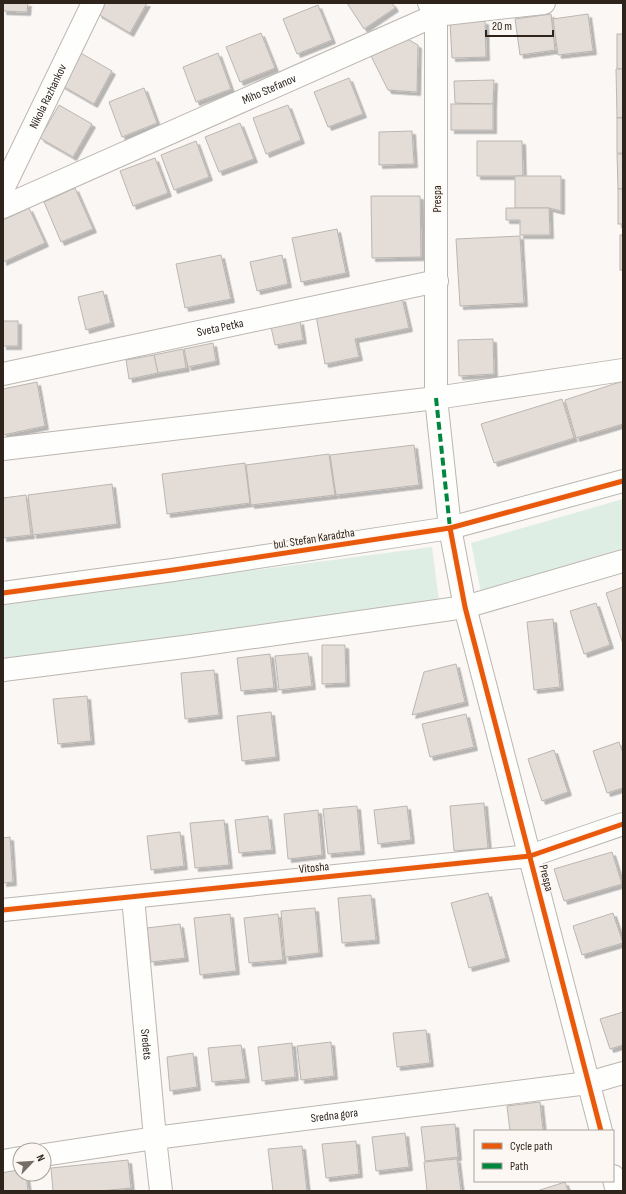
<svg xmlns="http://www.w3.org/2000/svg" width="626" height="1194" font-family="'Sofia Sans Condensed',sans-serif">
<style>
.green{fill:#deeee4}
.building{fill:#e3dcd7;stroke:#bcb6b1;filter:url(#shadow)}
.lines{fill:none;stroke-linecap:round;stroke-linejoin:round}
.minor-casing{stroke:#bcb6b0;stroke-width:24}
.minor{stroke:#fefefd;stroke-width:22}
.quiet{stroke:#00873e;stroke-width:4;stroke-dasharray:8 4;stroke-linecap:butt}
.cycleway-casing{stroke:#fcf7f2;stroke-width:8}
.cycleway{stroke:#e8590c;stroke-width:5}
.labels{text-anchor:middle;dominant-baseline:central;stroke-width:3;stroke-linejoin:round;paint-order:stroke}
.street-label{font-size:12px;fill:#2e241c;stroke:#fcf7f2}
</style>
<defs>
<filter id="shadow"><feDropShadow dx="3.5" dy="3.5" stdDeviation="0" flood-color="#0004"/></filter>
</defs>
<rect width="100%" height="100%" fill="#faf7f4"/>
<!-- green -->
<g class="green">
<polygon points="623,499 623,548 481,592 471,543"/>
<polygon points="432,547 439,601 188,636 3,661 3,605 178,580"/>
</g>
<!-- building -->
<g class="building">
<polygon points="3,3 28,3 27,12 3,11"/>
<polygon points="104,3 147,3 130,33 98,14"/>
<polygon points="347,3 392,3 395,8 364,29"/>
<polygon points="318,5 332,40 297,54 283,19"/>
<polygon points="551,14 555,50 520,55 515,19"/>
<polygon points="588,14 593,51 558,55 553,19"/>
<polygon points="485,21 486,57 452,58 450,22"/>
<polygon points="261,33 275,68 240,82 226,47"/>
<rect x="617" y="34" width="6" height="35"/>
<polygon points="404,37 418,45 417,92 388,90 370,54"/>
<polygon points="79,52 112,71 94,104 61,85"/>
<polygon points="218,53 231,89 196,102 183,67"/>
<polygon points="616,69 623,69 623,117 617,118"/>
<polygon points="349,78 363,114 328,127 314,92"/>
<polygon points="494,80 493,104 455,103 454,81"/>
<polygon points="144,88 157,123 122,137 109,102"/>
<rect x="451" y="104" width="42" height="26"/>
<polygon points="59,105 92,124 73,157 40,138"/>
<polygon points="288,105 301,140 266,154 253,118"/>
<rect x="617" y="118" width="6" height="35"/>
<polygon points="240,123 254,159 219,172 205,137"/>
<polygon points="412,131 414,164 379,165 379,132"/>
<polygon points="196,141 209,177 174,190 161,155"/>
<polygon points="477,141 522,141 523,176 477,176"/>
<polygon points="617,154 623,154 623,189 618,189"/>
<polygon points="155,158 168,193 133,206 120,171"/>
<polygon points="515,176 561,176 561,211 549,208 515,208"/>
<polygon points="75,188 93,229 61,242 44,202"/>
<rect x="618" y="189" width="5" height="35"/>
<polygon points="371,196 420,196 421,257 372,258"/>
<polygon points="29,208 45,243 3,262 3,220"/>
<polygon points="506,208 549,208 550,235 520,235 520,220 506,220"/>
<polygon points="337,229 346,273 301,282 292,238"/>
<rect x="620" y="235" width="3" height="35"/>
<polygon points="520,236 524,303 460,306 456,239"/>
<polygon points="221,255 231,299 185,308 176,264"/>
<polygon points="282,255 288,284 257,291 250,262"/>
<polygon points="103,291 111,323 86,330 78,297"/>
<polygon points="402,298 409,328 355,339 359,357 325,364 316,316"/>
<rect x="3" y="321" width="15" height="25"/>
<polygon points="300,321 303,340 275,345 271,327"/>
<polygon points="493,339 494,374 459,376 458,340"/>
<polygon points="213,343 216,361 188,367 184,349"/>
<polygon points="183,349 186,368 158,373 154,355"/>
<polygon points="154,355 158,373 129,379 126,360"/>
<polygon points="623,381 623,424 576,438 565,400"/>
<polygon points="37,382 45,426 3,435 3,389"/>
<polygon points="562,399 574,438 494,463 481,424"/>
<polygon points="414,445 419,485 336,495 330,455"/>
<polygon points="329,454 335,495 251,505 246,465"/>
<polygon points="245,463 250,503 167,514 162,474"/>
<polygon points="112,484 117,524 33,535 28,495"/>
<polygon points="26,495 31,535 3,538 3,498"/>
<polygon points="623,587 623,644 606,593"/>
<polygon points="596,603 610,645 584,654 570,611"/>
<polygon points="553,619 560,687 534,690 527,622"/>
<polygon points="322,645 345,645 346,683 322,684"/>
<polygon points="308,653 312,686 279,690 275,656"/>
<polygon points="270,654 274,688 241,691 237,658"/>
<polygon points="456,664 465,702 412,715 424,672"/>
<polygon points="214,670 219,715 185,719 181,673"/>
<polygon points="87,696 91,741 58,744 53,699"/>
<polygon points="271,712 276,757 242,761 237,716"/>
<polygon points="466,714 474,747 430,757 422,724"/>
<polygon points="619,742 623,753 623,788 607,793 593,751"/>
<polygon points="554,750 568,792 542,801 528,759"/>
<polygon points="484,803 488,848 454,851 450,806"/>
<polygon points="357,806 361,851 328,854 323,809"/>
<polygon points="407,806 411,840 378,844 374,810"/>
<polygon points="318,810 322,855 288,859 284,814"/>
<polygon points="268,816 272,850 239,853 235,820"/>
<polygon points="224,820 229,865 195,868 190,823"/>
<polygon points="180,832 184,866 151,870 147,836"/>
<polygon points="10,837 13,882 3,883 3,838"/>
<polygon points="612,852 622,884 564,901 554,869"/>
<polygon points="488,893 506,958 469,968 451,903"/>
<polygon points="371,895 376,940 342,943 338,898"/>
<polygon points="315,908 319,953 285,957 281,911"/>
<polygon points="613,913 623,943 582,955 573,926"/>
<polygon points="230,914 236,971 200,975 194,918"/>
<polygon points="278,914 283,960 249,963 244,918"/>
<polygon points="180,924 185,958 151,962 147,928"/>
<polygon points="623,1012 623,1045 610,1049 600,1019"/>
<polygon points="426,1030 430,1063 397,1067 393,1033"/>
<polygon points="331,1042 334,1076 301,1080 297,1046"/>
<polygon points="292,1043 295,1077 262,1081 258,1047"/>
<polygon points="241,1045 246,1079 212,1082 208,1048"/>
<polygon points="193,1053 197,1087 170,1091 167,1057"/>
<polygon points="540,1102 543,1131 510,1131 507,1106"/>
<polygon points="455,1124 458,1157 425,1161 421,1127"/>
<polygon points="405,1133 409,1167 376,1171 372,1137"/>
<polygon points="356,1141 359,1174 326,1178 322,1144"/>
<polygon points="302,1146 307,1191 273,1191 268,1149"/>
<polygon points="457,1159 461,1191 427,1191 424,1162"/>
<polygon points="128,1160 131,1188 100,1191 53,1191 51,1168"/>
<polygon points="20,1169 20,1174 26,1174 28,1191 3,1191 3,1170"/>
<polygon points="565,1182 568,1191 537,1191"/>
</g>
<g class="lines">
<!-- minor casing -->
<g class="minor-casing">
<g id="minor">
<polyline points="429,3 436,15 436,398 450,528 465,607 601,1131"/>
<path id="s1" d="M3,189L93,3"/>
<path id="s2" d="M3,207L436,15L544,3"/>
<path id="s3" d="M3,374L437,281"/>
<polyline points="3,449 436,398 623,370"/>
<polyline points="3,593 173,570 450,528 623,481"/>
<polyline points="3,670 184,647 465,607 623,561"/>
<path id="s4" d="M133,897L155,1138L161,1191"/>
<polyline points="3,910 530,856 623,824"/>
<path id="s5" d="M44,1155L155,1138L588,1083L623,1073"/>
<polyline points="3,1161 20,1158"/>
<polyline points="613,1176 617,1191"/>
</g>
</g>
<!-- minor -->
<use href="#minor" class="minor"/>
<!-- quiet -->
<polyline class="quiet" points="436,398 450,528"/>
<!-- cycleway casing -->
<g class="cycleway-casing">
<g id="cycleway">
<polyline points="450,528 465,607 601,1131"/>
<polyline points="3,593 173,570 450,528 623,481"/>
<polyline points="3,910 530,856 623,824"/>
</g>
</g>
<!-- cycleway -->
<use href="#cycleway" class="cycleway"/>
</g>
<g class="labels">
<!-- street labels -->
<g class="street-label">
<text stroke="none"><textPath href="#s2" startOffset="291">Miho Stefanov</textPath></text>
<text stroke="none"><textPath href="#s1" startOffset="103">Nikola Razhankov</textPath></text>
<text transform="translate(437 199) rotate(-90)">Prespa</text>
<text stroke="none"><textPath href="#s3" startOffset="222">Sveta Petka</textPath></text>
<text transform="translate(314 539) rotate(-9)">bul. Stefan Karadzha</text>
<text transform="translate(314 868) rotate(-6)">Vitosha</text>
<text transform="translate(546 878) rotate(76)">Prespa</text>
<text stroke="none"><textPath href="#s4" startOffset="148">Sredets</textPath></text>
<text stroke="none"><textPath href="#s5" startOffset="293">Sredna gora</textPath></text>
</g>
</g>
<!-- border -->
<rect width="626" height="1194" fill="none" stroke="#2e241c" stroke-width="8"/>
<!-- legend -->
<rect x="474" y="1130" width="140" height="52" fill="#fcf7f2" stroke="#aaa39c"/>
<rect x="482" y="1143" width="20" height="6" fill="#e8590c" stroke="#aaa39c"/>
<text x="510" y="1150" font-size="12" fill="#2e241c">Cycle path</text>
<rect x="482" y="1163" width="20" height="6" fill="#00873e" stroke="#aaa39c"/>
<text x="510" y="1170" font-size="12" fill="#2e241c">Path</text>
<!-- north arrow -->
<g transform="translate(32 1162) rotate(65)"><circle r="19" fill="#fcf7f2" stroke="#aaa39c"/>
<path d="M0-3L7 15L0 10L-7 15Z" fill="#756e68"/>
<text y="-6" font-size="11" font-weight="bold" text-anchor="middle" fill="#2e241c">N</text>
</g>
<!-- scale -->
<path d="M486 30v6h67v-6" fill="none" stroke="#2e241c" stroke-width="2"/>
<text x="492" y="30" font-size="12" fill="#2e241c" stroke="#fcf7f2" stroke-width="3" paint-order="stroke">20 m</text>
</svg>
